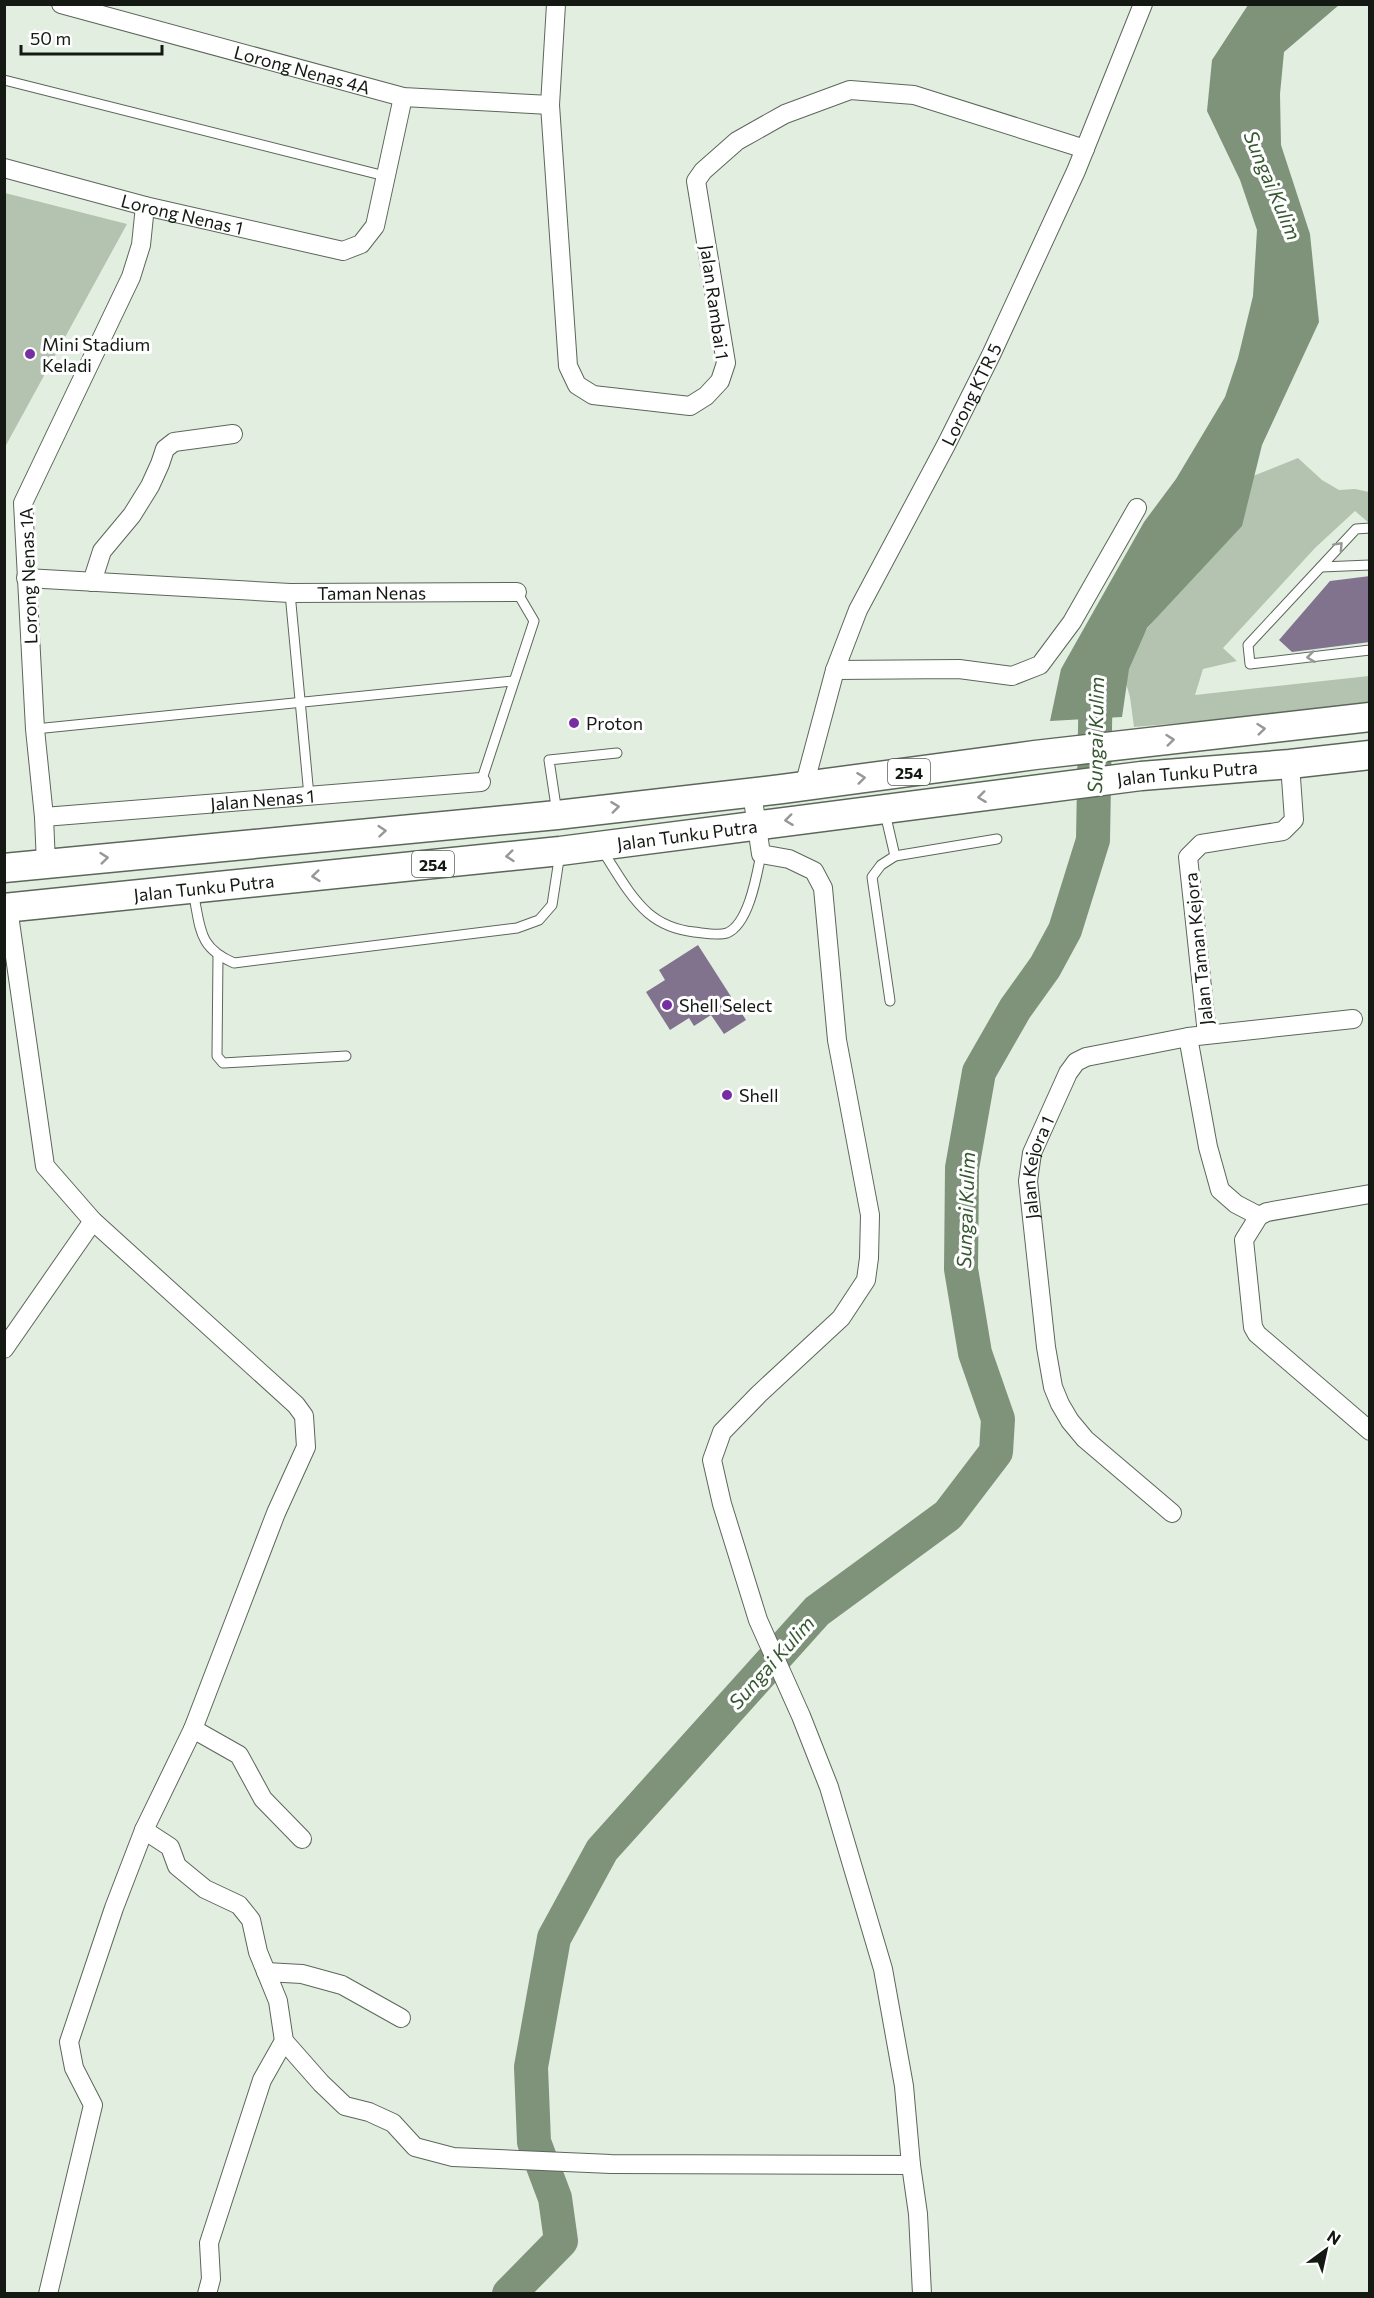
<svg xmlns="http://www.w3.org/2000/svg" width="1374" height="2298" font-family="Commissioner,sans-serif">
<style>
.green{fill:#b3c3b0}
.water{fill:#7e937a}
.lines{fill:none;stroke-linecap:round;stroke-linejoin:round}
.river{stroke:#7e937a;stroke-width:34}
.building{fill:#81738e}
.lane-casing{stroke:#5b6759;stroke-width:11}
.street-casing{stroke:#5b6759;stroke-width:20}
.primary-casing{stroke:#5b6759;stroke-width:31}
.lane{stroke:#fff;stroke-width:9}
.street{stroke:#fff;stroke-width:18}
.primary{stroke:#fff;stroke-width:28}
.oneway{stroke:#959895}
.poi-dot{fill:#752fa2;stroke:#fff;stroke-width:2}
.labels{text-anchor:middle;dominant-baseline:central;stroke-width:6;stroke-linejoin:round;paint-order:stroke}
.shield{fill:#fff;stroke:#5a5e5a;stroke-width:1.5}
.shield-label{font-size:16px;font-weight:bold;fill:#141913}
.street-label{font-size:18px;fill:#141913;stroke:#fff}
.poi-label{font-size:18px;fill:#141913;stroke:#fff;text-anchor:start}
.water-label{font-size:20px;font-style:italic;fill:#375932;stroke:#fff}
</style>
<rect width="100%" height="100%" fill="#e2efe0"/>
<!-- green -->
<g class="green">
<polygon points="5,193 127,224 5,447 4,193"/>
<polygon points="1298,458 1322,480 1339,490 1355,489 1369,492 1369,523 1355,511 1315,548 1223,648 1237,661 1203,669 1195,695 1369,676 1369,707 1134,727 1130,697 1125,680 1130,657 1146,630 1163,609 1253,476"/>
</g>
<!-- water -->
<polygon class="water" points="1248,5 1339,5 1284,52 1280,94 1281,145 1310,234 1319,322 1262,445 1242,526 1147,628 1129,669 1122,717 1050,721 1061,669 1144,522 1176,479 1225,397 1238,358 1253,296 1257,230 1240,180 1207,111 1212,60"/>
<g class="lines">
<!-- river -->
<polyline class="river" points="509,2294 561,2241 555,2198 534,2142 531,2067 554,1938 602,1850 817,1611 948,1515 996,1452 998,1419 975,1353 961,1269 962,1168 979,1072 1015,1009 1045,967 1065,930 1093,840 1096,673"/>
</g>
<!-- building -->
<g class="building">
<polygon points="1370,576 1370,642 1292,652 1279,640 1330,581"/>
<polygon points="698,945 746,1020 724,1034 711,1015 694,1026 689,1018 670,1030 646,992 665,980 659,970"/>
</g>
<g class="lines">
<!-- lane casing -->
<g class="lane-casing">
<g id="lane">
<polyline points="4,80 385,176"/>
<polyline points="1370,528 1356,529 1248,645 1250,664 1370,650"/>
<polyline points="1321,567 1370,565"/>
<polyline points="290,593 309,796"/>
<polyline points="35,729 513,681"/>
<polyline points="481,782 534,621 517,592"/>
<polyline points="557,813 549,760 617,753"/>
<polyline points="885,813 895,856 881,865 872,877 890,1001"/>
<path d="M602,850C616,871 629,896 648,913C662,925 677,930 694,932C704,933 718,936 727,933C749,924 757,874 761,854"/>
<polyline points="895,856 997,839"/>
<path d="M193,892C201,928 197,947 234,963L517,928L539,920L552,905L560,853"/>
<polyline points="218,956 217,1056 223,1063 346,1056"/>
</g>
</g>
<!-- street casing -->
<g class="street-casing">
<g id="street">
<path id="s1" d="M61,4L403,97L550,105"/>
<polyline points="556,4 550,105 568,366 577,385 593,395 690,406 706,396 720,381 726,363 696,181 703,171 737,141 785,114 850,90 914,95 1085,149"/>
<path id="s2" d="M4,168L145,206L343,251L361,244L375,226L403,97"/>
<path id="s3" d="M26,578L290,593L517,592"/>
<polyline points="92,582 102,551 132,515 150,486 160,464 165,449 174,442 233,434"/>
<polyline points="835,670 959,669 1012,676 1040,665 1072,622 1137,508"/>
<path id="s4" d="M804,786L835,670L858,610L946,445L991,355L1076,171L1143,4"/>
<polyline points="752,793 761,854 789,859 814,871 823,888 837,1040 870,1215 869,1258 866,1280 841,1318 759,1394 722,1432 712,1460 722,1504 758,1620 801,1716 829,1787 883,1969 904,2086 911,2165 918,2214 922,2294"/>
<path id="s5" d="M44,817L481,782"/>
<polyline points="46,864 44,817 35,729 23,503 131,277 141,245 145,206"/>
<polyline points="8,908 45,1166 93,1221 296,1405 304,1416 306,1447 276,1513 193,1729 144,1830 114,1908 69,2042 74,2068 93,2105 48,2294"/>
<polyline points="1207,1034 1188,857 1201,844 1283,831 1294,820 1290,764"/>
<polyline points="1188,1037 1208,1147 1220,1190 1236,1204 1259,1216"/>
<polyline points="1370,1194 1267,1212 1259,1216 1244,1240 1253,1327 1257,1334 1370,1431"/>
<polyline points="4,1349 93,1221"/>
<path id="s6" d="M1172,1513L1085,1439L1070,1421L1060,1404L1053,1387L1046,1347L1028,1181L1032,1153L1068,1073L1076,1062L1086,1057L1188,1037L1353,1019"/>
<polyline points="193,1729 239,1755 263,1799 302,1839"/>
<polyline points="144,1830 170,1847 177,1866 205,1889 239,1905 251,1920 258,1952 278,2001 284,2041 321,2083 345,2106 369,2112 393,2123 415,2147 453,2157 611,2164 911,2165"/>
<polyline points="266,1972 302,1974 342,1985 401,2018"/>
<polyline points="207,2294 211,2279 209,2243 262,2080 284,2041"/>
</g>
</g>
<!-- primary casing -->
<g class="primary-casing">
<g id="primary">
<polyline points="4,868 557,815 782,789 1035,755 1370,717"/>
<path id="s7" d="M4,908L560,851L1141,776L1290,764L1370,755"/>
</g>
</g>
<!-- lane -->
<use href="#lane" class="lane"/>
<!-- street -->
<use href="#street" class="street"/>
<!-- primary -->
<use href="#primary" class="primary"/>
</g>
<!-- one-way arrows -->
<defs><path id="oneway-chevron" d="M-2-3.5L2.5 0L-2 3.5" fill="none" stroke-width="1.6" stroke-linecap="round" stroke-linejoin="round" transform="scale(1.5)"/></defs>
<g class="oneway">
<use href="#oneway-chevron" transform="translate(1339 546) rotate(-47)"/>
<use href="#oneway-chevron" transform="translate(1311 657) rotate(173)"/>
<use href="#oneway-chevron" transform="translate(1261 729) rotate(-6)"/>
<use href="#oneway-chevron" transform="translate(1170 740) rotate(-6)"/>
<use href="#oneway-chevron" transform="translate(861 778) rotate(-7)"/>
<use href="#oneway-chevron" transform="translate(982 797) rotate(173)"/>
<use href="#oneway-chevron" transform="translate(615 807) rotate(-7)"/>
<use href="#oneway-chevron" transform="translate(789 820) rotate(173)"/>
<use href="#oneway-chevron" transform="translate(382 831) rotate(-5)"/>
<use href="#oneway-chevron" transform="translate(510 856) rotate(174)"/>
<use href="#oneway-chevron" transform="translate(104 858) rotate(-6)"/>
<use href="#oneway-chevron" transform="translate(316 876) rotate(174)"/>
</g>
<!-- markers -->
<g class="poi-dot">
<circle cx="30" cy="354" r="6"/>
<circle cx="574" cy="723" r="6"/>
<circle cx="667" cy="1005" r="6"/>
<circle cx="727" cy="1095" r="6"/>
</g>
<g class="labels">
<!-- shield labels -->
<g class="shield">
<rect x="888" y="759" width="42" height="26" rx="4.5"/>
<rect x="412" y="851" width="42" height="26" rx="4.5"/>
</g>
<g class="shield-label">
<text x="909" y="772">254</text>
<text x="433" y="864">254</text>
</g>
<!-- street labels -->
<g class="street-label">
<text stroke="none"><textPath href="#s1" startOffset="250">Lorong Nenas 4A</textPath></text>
<text stroke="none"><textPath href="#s2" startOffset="184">Lorong Nenas 1</textPath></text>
<text transform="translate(715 302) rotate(82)">Jalan Rambai 1</text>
<text stroke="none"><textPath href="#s4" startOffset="428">Lorong KTR 5</textPath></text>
<text transform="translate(28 576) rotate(-92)">Lorong Nenas 1A</text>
<text stroke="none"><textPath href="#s3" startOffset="346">Taman Nenas</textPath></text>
<text stroke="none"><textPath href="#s7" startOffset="1191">Jalan Tunku Putra</textPath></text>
<text stroke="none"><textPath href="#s5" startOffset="219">Jalan Nenas 1</textPath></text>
<text stroke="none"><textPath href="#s7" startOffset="687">Jalan Tunku Putra</textPath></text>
<text stroke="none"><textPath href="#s7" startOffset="201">Jalan Tunku Putra</textPath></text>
<text transform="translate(1198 949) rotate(-96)">Jalan Taman Kejora</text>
<text stroke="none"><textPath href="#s6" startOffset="398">Jalan Kejora 1</textPath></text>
</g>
<!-- poi labels -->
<g class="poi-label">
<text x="42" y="344">Mini Stadium<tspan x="42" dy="21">Keladi</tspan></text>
<text x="586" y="723">Proton</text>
<text x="679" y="1005">Shell Select</text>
<text x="739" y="1095">Shell</text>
</g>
<!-- water labels -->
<g class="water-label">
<text transform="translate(1273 185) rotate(67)">Sungai Kulim</text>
<text transform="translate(1095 735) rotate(-89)">Sungai Kulim</text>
<text transform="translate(965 1210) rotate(-88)">Sungai Kulim</text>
<text transform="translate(771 1662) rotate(-48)">Sungai Kulim</text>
</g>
</g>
<!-- border -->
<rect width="1374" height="2298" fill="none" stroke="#141913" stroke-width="12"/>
<!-- north arrow -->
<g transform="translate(1326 2250) rotate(33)" stroke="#ffffff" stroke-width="4.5" paint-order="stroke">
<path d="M0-4.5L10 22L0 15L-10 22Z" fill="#141913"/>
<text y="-9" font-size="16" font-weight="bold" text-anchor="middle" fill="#141913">N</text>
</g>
<!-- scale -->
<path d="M21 45v9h141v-9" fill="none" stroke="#141913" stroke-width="3"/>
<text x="30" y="45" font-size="18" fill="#141913" stroke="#ffffff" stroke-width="4.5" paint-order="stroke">50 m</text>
</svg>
